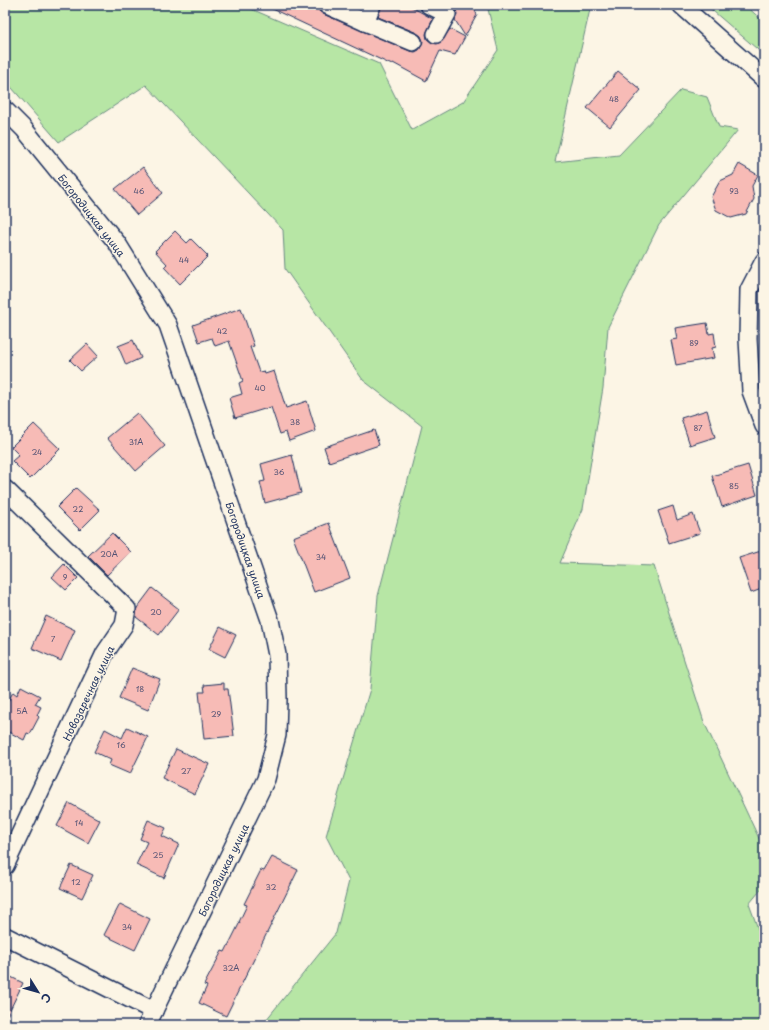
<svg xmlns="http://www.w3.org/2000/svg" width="769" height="1030" font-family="'Playpen Sans',sans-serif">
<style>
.green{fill:#b7e6a5;stroke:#698a82}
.building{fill:#f7bbb6;stroke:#1b2f5e}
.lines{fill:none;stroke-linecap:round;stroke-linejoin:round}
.minor-casing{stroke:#1b2f5e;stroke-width:20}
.minor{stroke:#fcf5e5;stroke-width:17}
.labels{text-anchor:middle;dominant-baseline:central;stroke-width:3;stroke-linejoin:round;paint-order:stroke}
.number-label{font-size:8px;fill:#525274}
.street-label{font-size:10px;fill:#1b2f5e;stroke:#fcf5e5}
</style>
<rect width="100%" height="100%" fill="#fcf5e5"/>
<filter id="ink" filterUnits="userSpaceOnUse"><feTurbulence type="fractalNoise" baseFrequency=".025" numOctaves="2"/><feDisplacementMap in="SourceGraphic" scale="8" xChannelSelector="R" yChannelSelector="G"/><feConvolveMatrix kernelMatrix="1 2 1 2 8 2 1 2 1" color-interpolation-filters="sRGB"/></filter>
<g filter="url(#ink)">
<!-- green -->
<g class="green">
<polygon points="5,5 242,5 379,64 412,130 463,102 498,50 487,5 591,5 555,162 619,155 681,90 707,97 719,127 738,130 659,225 608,327 603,388 583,509 560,563 654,566 704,722 764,849 764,886 749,904 764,945 764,1025 268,1025 266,1020 336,933 349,881 326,836 370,689 378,596 422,426 363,380 285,269 283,230 146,85 59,142 5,80"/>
<polygon points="706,5 745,5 764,22 764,55"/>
</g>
<!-- building -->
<g class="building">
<polygon points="264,5 317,5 319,11 323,14 410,51 415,52 419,50 422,45 423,41 421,36 417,33 378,17 382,5 408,5 433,19 426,34 427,39 432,43 437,44 441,42 450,29 465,37 455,55 440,51 426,81 393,63 392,65"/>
<polygon points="451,5 473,5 477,15 465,36 455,20 457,14 456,9"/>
<polygon points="618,71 641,90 610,127 587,108"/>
<polygon points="739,164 758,175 752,186 754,199 746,214 731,218 716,210 711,197 720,181 733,175"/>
<polygon points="143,167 163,193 137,215 115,189"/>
<polygon points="175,231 187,243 191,239 208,256 180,284 164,267 167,264 155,251"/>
<polygon points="241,308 254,346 250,347 259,372 264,371 265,374 274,371 286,408 307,401 316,431 289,441 286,432 280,434 271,407 235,418 229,398 242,394 239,383 243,381 229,341 215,346 212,338 199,342 193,325"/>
<polygon points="707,323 709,334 714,333 716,347 712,348 714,358 676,365 671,340 677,339 675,328"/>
<polygon points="133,340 141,358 126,365 118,346"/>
<polygon points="87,344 98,356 81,371 70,360"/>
<polygon points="707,410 715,437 690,445 681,418"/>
<polygon points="137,413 165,446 136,471 107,438"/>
<polygon points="34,424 60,449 30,479 12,461 19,455 11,447"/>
<polygon points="374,430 379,445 329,462 324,447"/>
<polygon points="292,455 301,493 265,503 260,482 265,481 261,464"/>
<polygon points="748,465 757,495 722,507 712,476"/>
<polygon points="76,488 100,510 80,530 57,507"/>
<polygon points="673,506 677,520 693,514 700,533 669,543 658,511"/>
<polygon points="329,523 350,578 314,592 293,537"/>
<polygon points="112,533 131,552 107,575 88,556"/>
<polygon points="764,550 764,588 751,593 739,558"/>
<polygon points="64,564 78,578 66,590 52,577"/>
<polygon points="152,588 179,609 159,635 136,617 137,608"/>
<polygon points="46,616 75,630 61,661 32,648"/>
<polygon points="220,627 236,635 225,657 209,649"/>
<polygon points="132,668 160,679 148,710 119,698"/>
<polygon points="224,683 224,689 228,689 234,736 204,739 199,692 205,692 204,685"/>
<polygon points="21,686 40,696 35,704 41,707 37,715 39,717 30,734 27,733 24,740 5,730 5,707 13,692 17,695"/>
<polygon points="127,727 148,737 130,774 109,765 111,760 94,752 105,729 122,738"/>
<polygon points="176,749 209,764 195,794 162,778"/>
<polygon points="69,803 100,820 88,843 57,826"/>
<polygon points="148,820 166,828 162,836 179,844 164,878 136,865 147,842 140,839"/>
<polygon points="272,857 298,870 226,1016 199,1003 207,986 204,985 222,951 225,952 240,922 239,922 247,905 244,904 261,870 264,871"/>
<polygon points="71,865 93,875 82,898 60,888"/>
<polygon points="120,904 150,919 135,950 104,935"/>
<polygon points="5,974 23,983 5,1020"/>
</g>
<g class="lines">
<!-- minor casing -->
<g class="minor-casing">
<g id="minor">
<polyline points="327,5 365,22 413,42"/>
<polyline points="429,5 447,14 436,34"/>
<polyline points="681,5 764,79"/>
<polyline points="365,22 372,5"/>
<polyline points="5,110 24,129 117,243 168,325 270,620 277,655 278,699 277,735 266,779 147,1025"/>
<polyline points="764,261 749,290 748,339 751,391 764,426"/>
<polyline points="5,489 127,609 124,625 105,653 5,866"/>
<polyline points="5,936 154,1011"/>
</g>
</g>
<!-- minor -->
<use href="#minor" class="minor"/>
</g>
</g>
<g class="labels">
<!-- number labels -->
<g class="number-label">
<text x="614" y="99">48</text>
<text x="139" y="191">46</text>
<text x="734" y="191">93</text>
<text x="184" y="260">44</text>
<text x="222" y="331">42</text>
<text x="694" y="343">89</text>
<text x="260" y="388">40</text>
<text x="295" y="422">38</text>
<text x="698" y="428">87</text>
<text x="136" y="442">31А</text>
<text x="37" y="452">24</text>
<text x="279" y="472">36</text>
<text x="734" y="486">85</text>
<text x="78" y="509">22</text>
<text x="109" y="554">20А</text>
<text x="321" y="557">34</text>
<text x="65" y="577">9</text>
<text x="156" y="612">20</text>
<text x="53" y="639">7</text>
<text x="140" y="689">18</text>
<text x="22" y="711">5А</text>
<text x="216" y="714">29</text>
<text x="121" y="745">16</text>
<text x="186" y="771">27</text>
<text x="79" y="823">14</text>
<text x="158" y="855">25</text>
<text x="76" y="882">12</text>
<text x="271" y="887">32</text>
<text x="127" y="927">34</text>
<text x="231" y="968">32А</text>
</g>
<!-- street labels -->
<g class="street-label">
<text transform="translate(92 215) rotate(52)">Богородицкая улица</text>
<text transform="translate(246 550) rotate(71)">Богородицкая улица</text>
<text transform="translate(88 693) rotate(-64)">Новозаречная улица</text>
<text transform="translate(223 870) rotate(-64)">Богородицкая улица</text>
</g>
</g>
<!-- margin -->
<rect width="769" height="1030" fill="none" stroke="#fcf5e5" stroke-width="20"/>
<rect x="10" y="10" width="749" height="1010" fill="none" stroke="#1b2f5e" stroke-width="1.5" filter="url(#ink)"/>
<!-- north arrow -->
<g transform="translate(38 992) rotate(127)" stroke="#fcf5e5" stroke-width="3" paint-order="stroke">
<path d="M0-3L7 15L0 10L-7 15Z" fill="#1b2f5e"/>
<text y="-6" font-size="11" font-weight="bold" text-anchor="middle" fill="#1b2f5e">С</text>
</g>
</svg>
